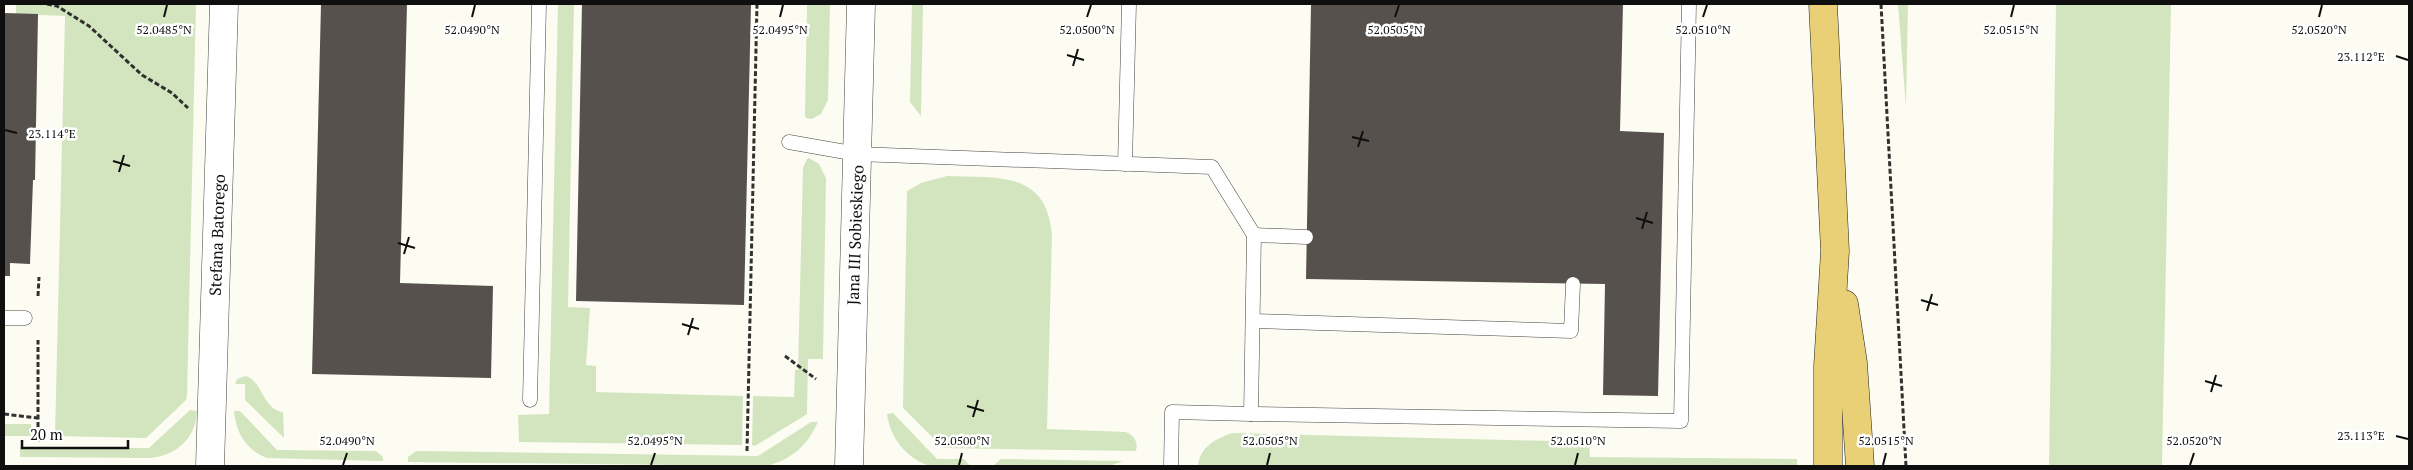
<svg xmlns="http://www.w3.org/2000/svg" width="2413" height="470" font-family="'PT Serif',serif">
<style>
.green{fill:#d2e5bf}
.building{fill:#57514d}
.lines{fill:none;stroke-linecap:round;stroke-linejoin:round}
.lane-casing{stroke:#424242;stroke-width:15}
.street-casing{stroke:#424242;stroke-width:29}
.primary-casing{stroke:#202020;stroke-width:29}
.path{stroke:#313131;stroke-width:3;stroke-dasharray:5 2.5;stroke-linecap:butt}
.lane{stroke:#fff;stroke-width:14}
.street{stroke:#fff;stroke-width:28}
.primary{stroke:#e9d077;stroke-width:28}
.ticks{fill:none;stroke:#0f0f0f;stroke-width:2}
.labels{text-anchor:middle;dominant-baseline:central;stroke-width:5;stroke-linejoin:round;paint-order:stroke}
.street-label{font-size:16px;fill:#0f0f0f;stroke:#fff}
.ticks-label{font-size:12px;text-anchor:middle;fill:#0f0f0f;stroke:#fff;stroke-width:5;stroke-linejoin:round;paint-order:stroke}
</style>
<rect width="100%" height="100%" fill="#fdfcf3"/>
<!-- green -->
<g class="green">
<polygon points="16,4 196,4 187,396 186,400 146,438 55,436 65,16 16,14"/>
<polygon points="558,4 574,4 568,307 590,308 586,365 596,366 596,392 743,396 742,445 519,442 518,415 549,414"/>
<polygon points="807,4 830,4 828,100 821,114 812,119 806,118 805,115"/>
<polygon points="912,4 923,4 921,116 910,102"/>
<polygon points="1898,4 1908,4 1906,108"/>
<polygon points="2056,4 2171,4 2162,466 2049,466"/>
<polygon points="809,158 819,164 826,178 823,359 808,359 807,414 755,446 752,445 753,396 794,397 795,370 798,370 803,168 807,159"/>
<path d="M947,176C996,178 1046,170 1052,234L1047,429L1126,432C1135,436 1138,442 1136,451L943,448L903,408L907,191L921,183Z"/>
<path d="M245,376C263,380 262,409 283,412L284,438L245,400V384H235L237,379Z"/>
<path d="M190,410L197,411C196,438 177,455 151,458L20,457V447L149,448Z"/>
<path d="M234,411H240L277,450L376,451L383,457V461L267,458C246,450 236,433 234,411Z"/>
<path d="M893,413L937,459H964L970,466C957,466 942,469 930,466C907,459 890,438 887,414Z"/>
<path d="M811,422H818C807,446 792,459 767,466L408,462V457L416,451L758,456Z"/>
<rect x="4" y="424" width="27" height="12"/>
<path d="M1232,433L1589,442L1590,457L1797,459V466H1198C1200,447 1215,439 1232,433Z"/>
<polygon points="1001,459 1123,461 1109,466 995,466 995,464"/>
</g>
<!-- building -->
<g class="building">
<polygon points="321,4 407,4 400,283 493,286 491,378 312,374"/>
<polygon points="582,4 751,4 744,305 576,301"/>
<polygon points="1311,4 1623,4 1620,131 1664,133 1658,396 1603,395 1605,284 1306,279"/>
<polygon points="4,13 38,14 35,180 33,180 30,264 10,263 10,276 4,276"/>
</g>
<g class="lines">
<!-- lane casing -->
<g class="lane-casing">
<g id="lane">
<polyline points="789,142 857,154 1212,167 1254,235 1251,414 1172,412 1171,466"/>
<polyline points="1125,164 1129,4"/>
<polyline points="1254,235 1306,237"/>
<polyline points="4,318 25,318"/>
<polyline points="1253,321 1571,331 1573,284"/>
<polyline points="530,400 539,4"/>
<polyline points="1251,414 1681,421 1689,4"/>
</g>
</g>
<!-- street casing -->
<g class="street-casing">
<g id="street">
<polyline points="210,466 224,4"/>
<polyline points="849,466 861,4"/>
</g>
</g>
<!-- primary casing -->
<g class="primary-casing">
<g id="primary">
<polyline points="1823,4 1835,251 1828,366 1828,466"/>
<polyline points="1844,304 1853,363 1860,466"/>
</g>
</g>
<!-- path -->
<g class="path">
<polyline points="47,4 57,6 89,26 142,75 172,93 188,108"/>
<polyline points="1881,4 1906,466"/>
<polyline points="38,296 39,277"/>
<polyline points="785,356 816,379"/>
<polyline points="4,414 37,418"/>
<polyline points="38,442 38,340"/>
<polyline points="747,451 757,4"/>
</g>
<!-- lane -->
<use href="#lane" class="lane"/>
<!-- street -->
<use href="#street" class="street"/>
<!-- primary -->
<use href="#primary" class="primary"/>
</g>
<!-- ticks -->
<path class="ticks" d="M164,17L167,5M472,17L475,5M780,17L783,5M1087,17L1091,5M1395,17L1399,5M1703,17L1707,5M2011,17L2014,5M2319,17L2322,5M1067,55L1084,60M2396,56L2408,60M1073,66L1078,49M5,130L17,133M1352,137L1369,141M1358,147L1363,131M113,161L130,166M119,172L124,155M1636,218L1653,223M1642,229L1647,212M398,243L415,248M404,254L409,237M1921,300L1938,305M1927,311L1932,294M682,324L699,329M688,335L693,318M2205,381L2222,386M2211,392L2216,375M967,406L984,411M973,417L978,400M2396,436L2408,439M343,465L347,453M651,465L655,453M959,465L962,453M1267,465L1270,453M1575,465L1578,453M1883,465L1886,453M2190,465L2194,453"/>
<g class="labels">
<!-- street labels -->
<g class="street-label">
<text transform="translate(217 235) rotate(-88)">Stefana Batorego</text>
<text transform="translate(855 235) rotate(-88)">Jana III Sobieskiego</text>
</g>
</g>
<g class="ticks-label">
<text x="164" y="34">52.0485°N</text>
<text x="472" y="34">52.0490°N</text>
<text x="780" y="34">52.0495°N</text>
<text x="1087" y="34">52.0500°N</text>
<text x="1395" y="34">52.0505°N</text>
<text x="1703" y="34">52.0510°N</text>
<text x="2011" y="34">52.0515°N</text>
<text x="2319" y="34">52.0520°N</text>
<text x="2361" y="61">23.112°E</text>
<text x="52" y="138">23.114°E</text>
<text x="2361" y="440">23.113°E</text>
<text x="655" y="445">52.0495°N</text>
<text x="347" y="445">52.0490°N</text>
<text x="962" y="445">52.0500°N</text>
<text x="1270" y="445">52.0505°N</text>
<text x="1578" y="445">52.0510°N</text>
<text x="1886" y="445">52.0515°N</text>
<text x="2194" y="445">52.0520°N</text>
</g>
<!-- border -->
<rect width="2413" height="470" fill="none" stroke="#0f0f0f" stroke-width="10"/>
<!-- scale -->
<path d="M22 440v8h106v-8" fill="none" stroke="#0f0f0f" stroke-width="2.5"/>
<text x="30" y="440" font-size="15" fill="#0f0f0f" stroke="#ffffff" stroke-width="4" paint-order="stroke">20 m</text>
</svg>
